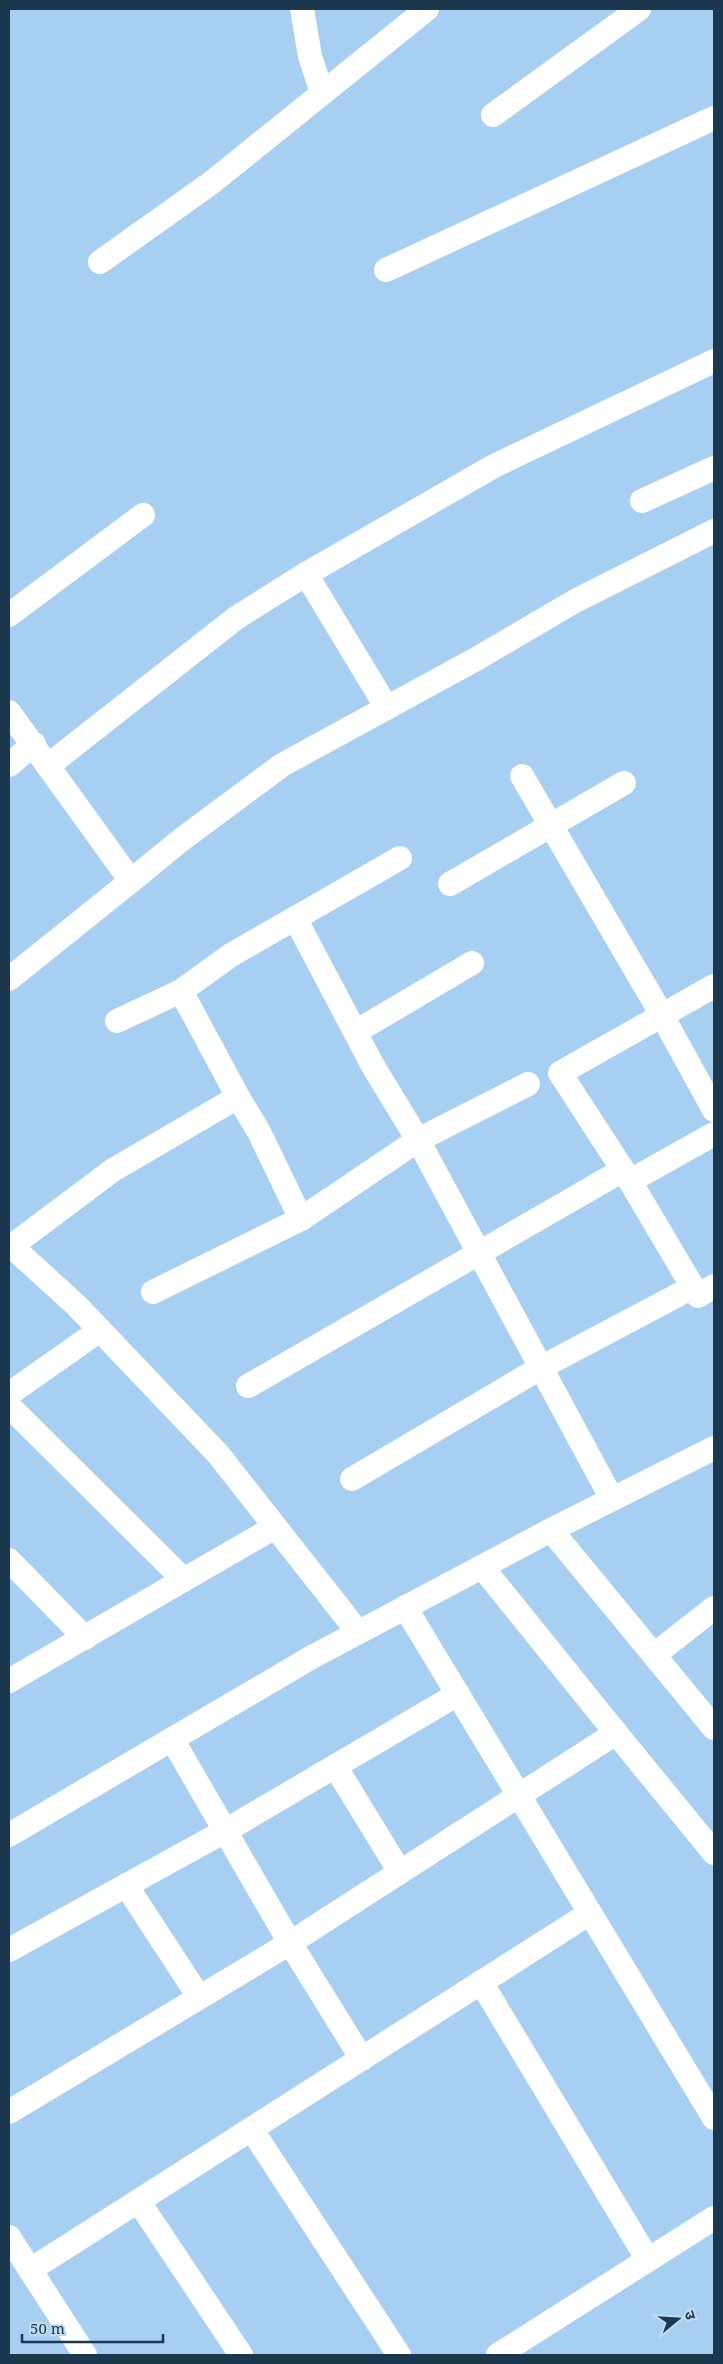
<svg xmlns="http://www.w3.org/2000/svg" width="723" height="2364" font-family="'Noto Serif','Noto Sans Devanagari',serif">
<style>
.lines{fill:none;stroke-linecap:round;stroke-linejoin:round}
.minor{stroke:#fff;stroke-width:24}
</style>
<rect width="100%" height="100%" fill="#a6cff2"/>
<g class="lines">
<!-- minor -->
<g class="minor">
<polyline points="302,9 310,56 322,93"/>
<polyline points="493,115 639,9"/>
<polyline points="100,262 211,183 427,9"/>
<polyline points="386,270 714,118"/>
<polyline points="642,501 714,468"/>
<polyline points="306,574 387,708"/>
<polyline points="9,615 143,515"/>
<polyline points="9,712 131,881 9,979"/>
<polyline points="9,765 34,744"/>
<polyline points="49,765 236,618 306,574 494,466 714,361"/>
<polyline points="522,776 659,1010 714,1110"/>
<polyline points="131,881 181,840 282,765 478,658 575,601 714,531"/>
<polyline points="450,884 624,783"/>
<polyline points="295,918 373,1066 418,1140 528,1084"/>
<polyline points="181,991 231,955 400,858"/>
<polyline points="117,1021 181,991 238,1097"/>
<polyline points="357,1031 472,963"/>
<polyline points="714,1134 630,1181 698,1296 714,1286"/>
<polyline points="623,1170 560,1073 714,986"/>
<polyline points="9,1244 77,1306 218,1454 358,1632"/>
<polyline points="9,1248 113,1170 238,1097 259,1132 301,1219"/>
<polyline points="153,1292 301,1219 418,1140 612,1499"/>
<polyline points="248,1386 623,1170 630,1181"/>
<polyline points="9,1394 100,1330"/>
<polyline points="9,1406 183,1579"/>
<polyline points="352,1479 542,1367 693,1287"/>
<polyline points="551,1530 714,1728"/>
<polyline points="9,1560 85,1638"/>
<polyline points="405,1607 714,2118"/>
<polyline points="654,1655 714,1608"/>
<polyline points="9,1681 275,1527"/>
<polyline points="616,1733 714,1853"/>
<polyline points="172,1739 290,1943 362,2059"/>
<polyline points="335,1766 400,1872"/>
<polyline points="9,1835 312,1657 551,1530 714,1448"/>
<polyline points="126,1885 199,1997"/>
<polyline points="9,1950 225,1831 458,1694"/>
<polyline points="481,1982 648,2260"/>
<polyline points="9,2112 290,1943 616,1733 482,1567"/>
<polyline points="252,2130 399,2355"/>
<polyline points="139,2202 241,2355"/>
<polyline points="9,2237 85,2355"/>
<polyline points="30,2270 590,1913"/>
<polyline points="498,2355 714,2218"/>
</g>
</g>
<!-- border -->
<rect width="723" height="2364" fill="none" stroke="#1b384f" stroke-width="20"/>
<!-- north arrow -->
<g transform="translate(678 2319) rotate(72)" stroke="#c0dbf2" stroke-width="4" paint-order="stroke">
<path d="M0-4L9 19L0 12L-9 19Z" fill="#1b384f"/>
<text y="-8" font-size="14" font-weight="bold" text-anchor="middle" fill="#1b384f">उ</text>
</g>
<!-- scale -->
<path d="M22 2334v8h141v-8" fill="none" stroke="#1b384f" stroke-width="2.5"/>
<text x="30" y="2334" font-size="15" fill="#1b384f" stroke="#c0dbf2" stroke-width="4" paint-order="stroke">50 m</text>
</svg>
